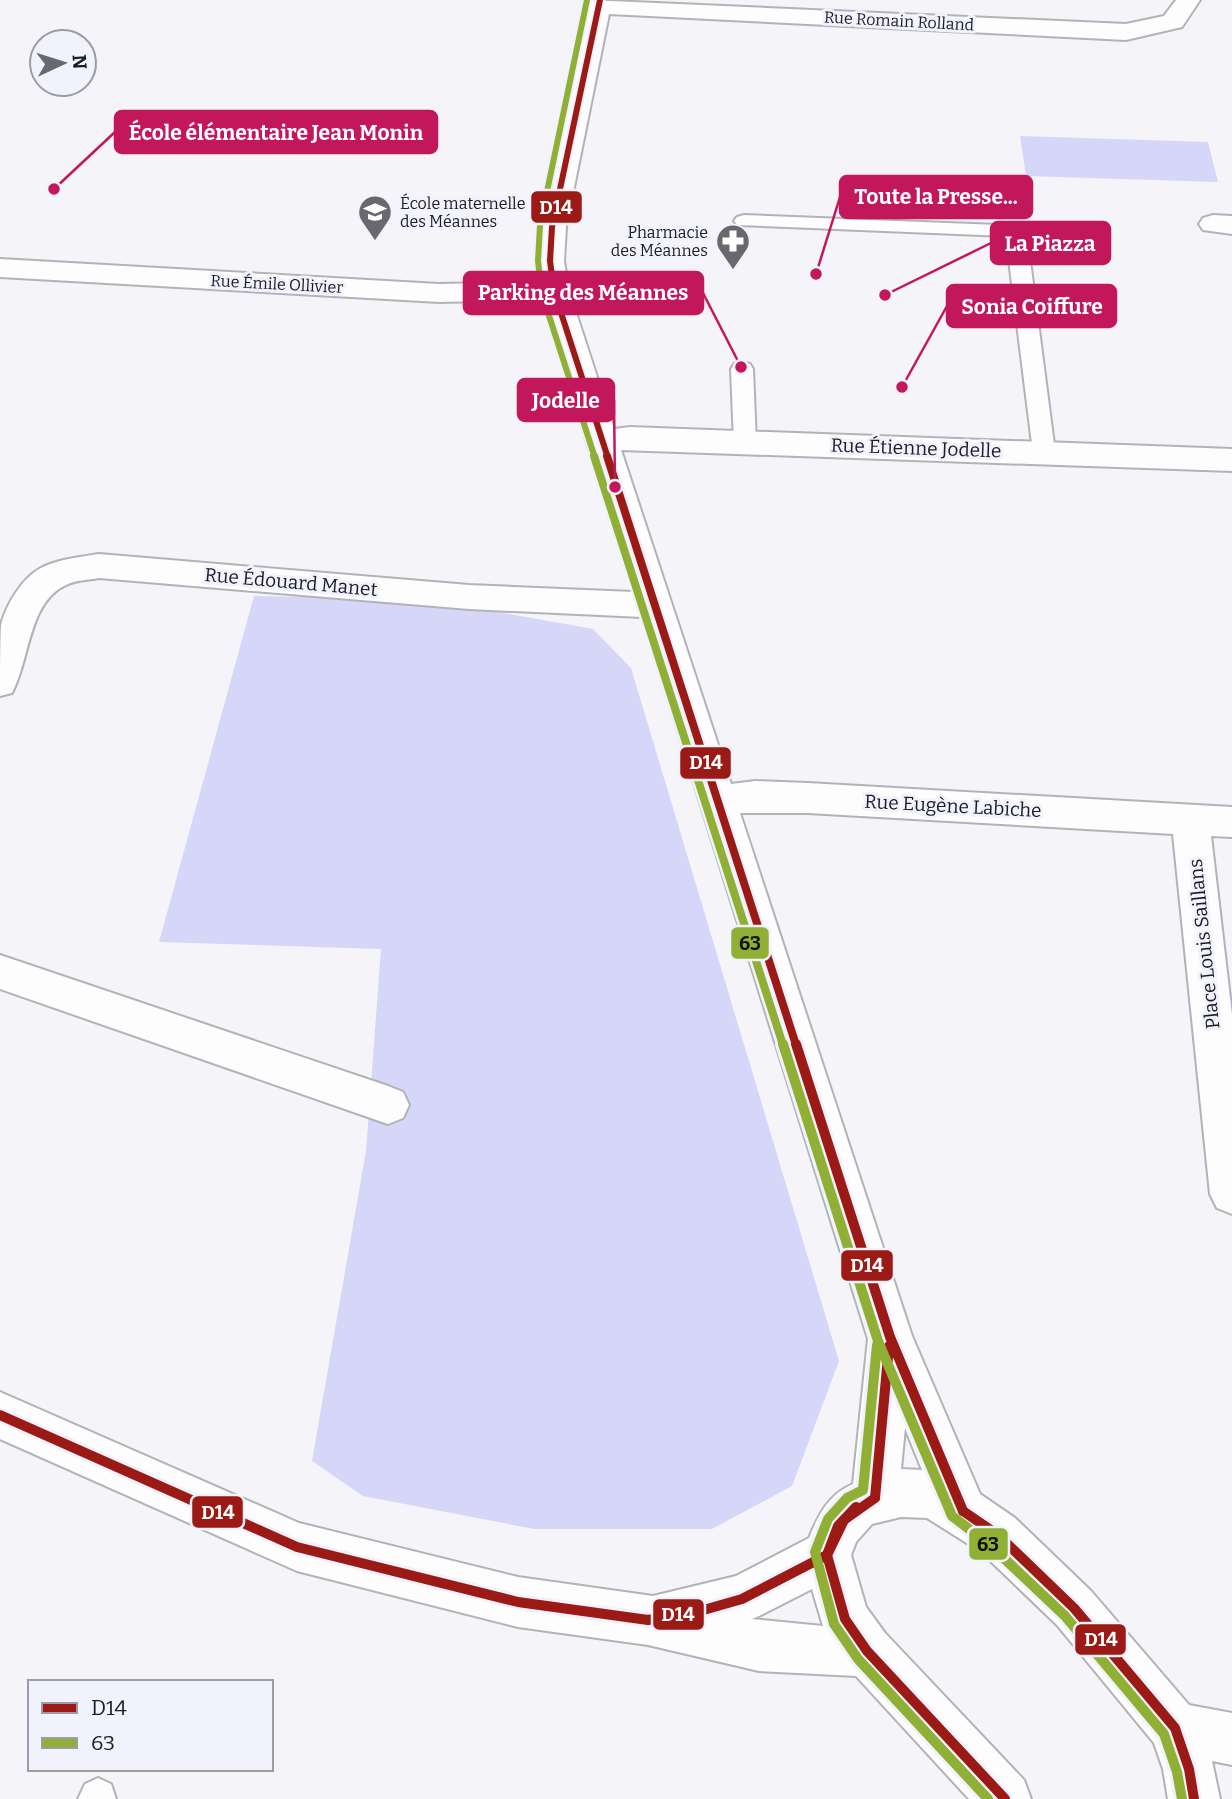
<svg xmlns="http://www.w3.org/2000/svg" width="1232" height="1799" font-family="Bitter,serif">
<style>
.green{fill:#d6d7f8}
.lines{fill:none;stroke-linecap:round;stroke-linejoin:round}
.service-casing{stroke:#b2b2b9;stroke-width:4}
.minor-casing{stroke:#b2b2b9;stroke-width:4}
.service{fill:#fdfdfe;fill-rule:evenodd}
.minor{fill:#fdfdfe;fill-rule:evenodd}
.bus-1-far2-casing{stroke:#f1f2fc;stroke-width:10}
.bus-1-far1-casing{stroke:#f1f2fc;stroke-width:13}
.bus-1-casing{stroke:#f1f2fc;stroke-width:16}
.bus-2-far2-casing{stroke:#f1f2fc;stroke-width:10}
.bus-2-far1-casing{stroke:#f1f2fc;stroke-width:13}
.bus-2-casing{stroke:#f1f2fc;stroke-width:16}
.bus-1-far2{stroke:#9c1a15;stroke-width:6}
.bus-1-far1{stroke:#9c1a15;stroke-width:8}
.bus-1{stroke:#9c1a15;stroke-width:10}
.bus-2-far2{stroke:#8fb034;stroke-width:6}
.bus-2-far1{stroke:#8fb034;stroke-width:8}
.bus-2{stroke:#8fb034;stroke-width:10}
.labels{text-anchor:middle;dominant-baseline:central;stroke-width:6;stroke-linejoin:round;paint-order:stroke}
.far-street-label{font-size:16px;fill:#1c1c25;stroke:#f1f2fc}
.far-poi-label{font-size:16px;fill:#1c1c25;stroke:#f1f2fc;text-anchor:start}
.street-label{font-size:19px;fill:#1c1c25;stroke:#f1f2fc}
.leader{fill:none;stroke:#c2185b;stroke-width:2.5}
.callout-dot{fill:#c2185b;stroke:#f1f2fc;stroke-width:2.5}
.callout{fill:#c2185b;stroke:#c2185b;stroke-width:2.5}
.callout-label{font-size:21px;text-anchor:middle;font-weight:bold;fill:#fff}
.line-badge{stroke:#f1f2fc;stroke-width:2.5}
.badge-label{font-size:19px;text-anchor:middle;font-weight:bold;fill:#fff}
.pale-badge-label{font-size:19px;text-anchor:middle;font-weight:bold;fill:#111}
</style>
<rect width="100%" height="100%" fill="#f4f4f9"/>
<!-- green -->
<g class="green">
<polygon points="1020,136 1208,142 1218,182 1026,176"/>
<polygon points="254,596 425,599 593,629 631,668 839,1361 792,1486 712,1529 534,1529 363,1496 312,1461 366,1151 381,949 159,942"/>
</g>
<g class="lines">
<!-- service casing -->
<g class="service-casing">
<g id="service">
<polygon points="744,215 1023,226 1026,230 1055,452 1052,458 1044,460 1036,458 1033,452 1006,236 737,225 734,221 737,217"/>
<polygon points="742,362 750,364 753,369 756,443 753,449 745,451 737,449 734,443 731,369 734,364"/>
<polygon points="98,1778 111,1784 116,1799 78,1799 85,1784"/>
</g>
</g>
<!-- minor casing -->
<g class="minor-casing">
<g id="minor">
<path d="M588,0L1126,24L1164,16L1176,0H1200L1182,27L1126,40L609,14L566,227L564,261L569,291L614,429L630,427L1232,449V471L621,450L731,784L755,781L808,783L1232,807V837L1211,836L1232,1015V1214L1217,1208L1210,1194L1173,834L808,813H740L912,1336L980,1494L1015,1518L1091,1591L1189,1705L1232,1713V1765L1212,1761L1220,1799H1168L1163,1769L1154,1743L1057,1625L981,1552L927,1518L901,1517L872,1524L856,1542L851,1555L866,1607L885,1633L1024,1780L1031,1799H969L856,1676L759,1671L648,1645L518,1627L297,1571L0,1439V1392L299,1523L518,1577L653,1596L736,1576L809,1538C819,1514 828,1495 853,1484L868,1339L642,617L469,609L99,578C88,580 76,580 66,585C28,602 30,660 12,693L0,696C0,675 0,646 1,625C6,605 22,578 41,568C58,559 80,557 99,554L469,585L634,592L542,300L439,302L0,277V259L439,284L538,282L536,261L538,227ZM905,1428L922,1470L901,1469ZM812,1589L823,1626L752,1619L759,1616Z"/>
<polygon points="1213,215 1232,216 1232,234 1203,230 1199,224 1203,218"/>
<polygon points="0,955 388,1086 403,1092 409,1105 403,1118 388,1124 0,989"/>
</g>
</g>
<!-- service -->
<use href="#service" class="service"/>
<!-- minor -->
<use href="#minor" class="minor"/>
<!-- bus-1-far2 casing -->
<g class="bus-1-far2-casing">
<polyline id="bus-1-far2" points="600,0 552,227 550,261 554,291 608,458"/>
</g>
<!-- bus-1-far1 casing -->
<g class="bus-1-far1-casing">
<polyline id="bus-1-far1" points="607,456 796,1045"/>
</g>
<!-- bus-1 casing -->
<g class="bus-1-casing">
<g id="bus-1">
<polyline points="796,1044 890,1337 963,1511"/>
<polyline points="0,1415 297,1547 518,1602 648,1620 707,1609 742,1599 827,1555 844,1520 875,1498"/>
<polyline points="875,1498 889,1346"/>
<polyline points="856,1507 838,1526 827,1555 845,1619 867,1651 1005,1799"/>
<polyline points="963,1511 998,1535 1074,1608 1175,1728 1189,1769 1194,1799"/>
</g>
</g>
<!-- bus-2-far2 casing -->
<g class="bus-2-far2-casing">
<polyline id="bus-2-far2" points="587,0 540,225 538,261 542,294 595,458"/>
</g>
<!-- bus-2-far1 casing -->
<g class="bus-2-far1-casing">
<polyline id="bus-2-far1" points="594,456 783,1045"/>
</g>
<!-- bus-2 casing -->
<g class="bus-2-casing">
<g id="bus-2">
<polyline points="783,1044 878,1341 952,1516 990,1545 1065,1616 1164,1734 1177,1772 1182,1799"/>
<polyline points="877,1345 863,1490 847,1498 828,1519 815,1552 834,1624 858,1659 988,1799"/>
</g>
</g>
<!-- bus-1-far2 -->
<use href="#bus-1-far2" class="bus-1-far2"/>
<!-- bus-1-far1 -->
<use href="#bus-1-far1" class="bus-1-far1"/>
<!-- bus-1 -->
<use href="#bus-1" class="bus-1"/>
<!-- bus-2-far2 -->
<use href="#bus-2-far2" class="bus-2-far2"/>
<!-- bus-2-far1 -->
<use href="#bus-2-far1" class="bus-2-far1"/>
<!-- bus-2 -->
<use href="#bus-2" class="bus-2"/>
</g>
<!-- icons -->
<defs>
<g id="school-pin" transform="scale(1.75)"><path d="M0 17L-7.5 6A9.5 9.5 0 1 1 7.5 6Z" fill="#68686f" stroke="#f1f2fc"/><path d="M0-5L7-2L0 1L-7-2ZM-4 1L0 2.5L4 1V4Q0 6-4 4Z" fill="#fff"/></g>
<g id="pharmacy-pin" transform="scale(1.75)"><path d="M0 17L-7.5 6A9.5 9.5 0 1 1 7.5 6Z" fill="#68686f" stroke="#f1f2fc"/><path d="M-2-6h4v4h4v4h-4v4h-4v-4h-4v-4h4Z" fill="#fff"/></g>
</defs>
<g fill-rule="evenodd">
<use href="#school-pin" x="375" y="212"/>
<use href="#pharmacy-pin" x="733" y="241"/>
</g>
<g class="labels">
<!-- far-street labels -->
<g class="far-street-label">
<text transform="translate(899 21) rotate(3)">Rue Romain Rolland</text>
<text transform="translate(277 284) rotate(3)">Rue Émile Ollivier</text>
</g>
<!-- far-poi labels -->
<g class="far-poi-label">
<text x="400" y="203">École maternelle<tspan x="400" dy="18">des Méannes</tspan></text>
<text x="708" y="232" text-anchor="end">Pharmacie<tspan x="708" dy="18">des Méannes</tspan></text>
</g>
<!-- street labels -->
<g class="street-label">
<text transform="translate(916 448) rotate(2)">Rue Étienne Jodelle</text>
<text transform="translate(291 582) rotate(5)">Rue Édouard Manet</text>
<text transform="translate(953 806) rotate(3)">Rue Eugène Labiche</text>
<text transform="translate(1204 944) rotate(-96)">Place Louis Saillans</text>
</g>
</g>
<!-- callouts -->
<path class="leader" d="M54 189L115 132M816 274L840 197M885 295L991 243M741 367L703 293M902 387L947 306M615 487L614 400"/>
<g class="callout-dot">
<circle cx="54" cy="189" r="7"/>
<circle cx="816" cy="274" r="7"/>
<circle cx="885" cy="295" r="7"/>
<circle cx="741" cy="367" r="7"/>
<circle cx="902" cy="387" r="7"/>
<circle cx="615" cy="487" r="7"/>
</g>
<g class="callout">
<rect x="115" y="111" width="322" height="42" rx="7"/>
<rect x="840" y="176" width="192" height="42" rx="7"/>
<rect x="991" y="222" width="119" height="42" rx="7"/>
<rect x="464" y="272" width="239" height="42" rx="7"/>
<rect x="947" y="285" width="169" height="42" rx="7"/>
<rect x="518" y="379" width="96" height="42" rx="7"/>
</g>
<g class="callout-label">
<text x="276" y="140">École élémentaire Jean Monin</text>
<text x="936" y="204">Toute la Presse...</text>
<text x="1050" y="251">La Piazza</text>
<text x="583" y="300">Parking des Méannes</text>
<text x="1032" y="314">Sonia Coiffure</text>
<text x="566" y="408">Jodelle</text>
</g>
<g class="line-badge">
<rect x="530" y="190" width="53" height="34" rx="7" fill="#9c1a15"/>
<rect x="679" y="746" width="53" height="34" rx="7" fill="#9c1a15"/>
<rect x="730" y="926" width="40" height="34" rx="7" fill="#8fb034"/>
<rect x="840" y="1249" width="54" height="33" rx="7" fill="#9c1a15"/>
<rect x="191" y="1495" width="53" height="34" rx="7" fill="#9c1a15"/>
<rect x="968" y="1527" width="41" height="34" rx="7" fill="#8fb034"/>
<rect x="652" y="1598" width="53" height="33" rx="7" fill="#9c1a15"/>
<rect x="1074" y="1623" width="53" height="33" rx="7" fill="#9c1a15"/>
</g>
<g class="badge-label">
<text x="556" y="214">D14</text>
<text x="706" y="769">D14</text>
<text x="867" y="1272">D14</text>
<text x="218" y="1519">D14</text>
<text x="678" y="1621">D14</text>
<text x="1101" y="1646">D14</text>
</g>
<g class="pale-badge-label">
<text x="750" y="950">63</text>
<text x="988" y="1551">63</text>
</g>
<!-- legend -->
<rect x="28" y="1680" width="245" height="91" fill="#f1f2fc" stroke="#9c9ca6" stroke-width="2"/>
<rect x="42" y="1703" width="35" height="10" fill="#9c1a15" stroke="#9c9ca6" stroke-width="2"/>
<text x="91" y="1715" font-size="21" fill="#1c1c25">D14</text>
<rect x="42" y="1738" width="35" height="10" fill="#8fb034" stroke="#9c9ca6" stroke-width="2"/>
<text x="91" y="1750" font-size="21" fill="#1c1c25">63</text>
<!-- north arrow -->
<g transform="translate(63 63) rotate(86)"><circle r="33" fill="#f1f2fc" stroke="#9c9ca6" stroke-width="2"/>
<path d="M0-5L12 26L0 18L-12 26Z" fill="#68686f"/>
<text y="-10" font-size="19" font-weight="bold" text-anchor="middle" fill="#1c1c25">N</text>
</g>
</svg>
